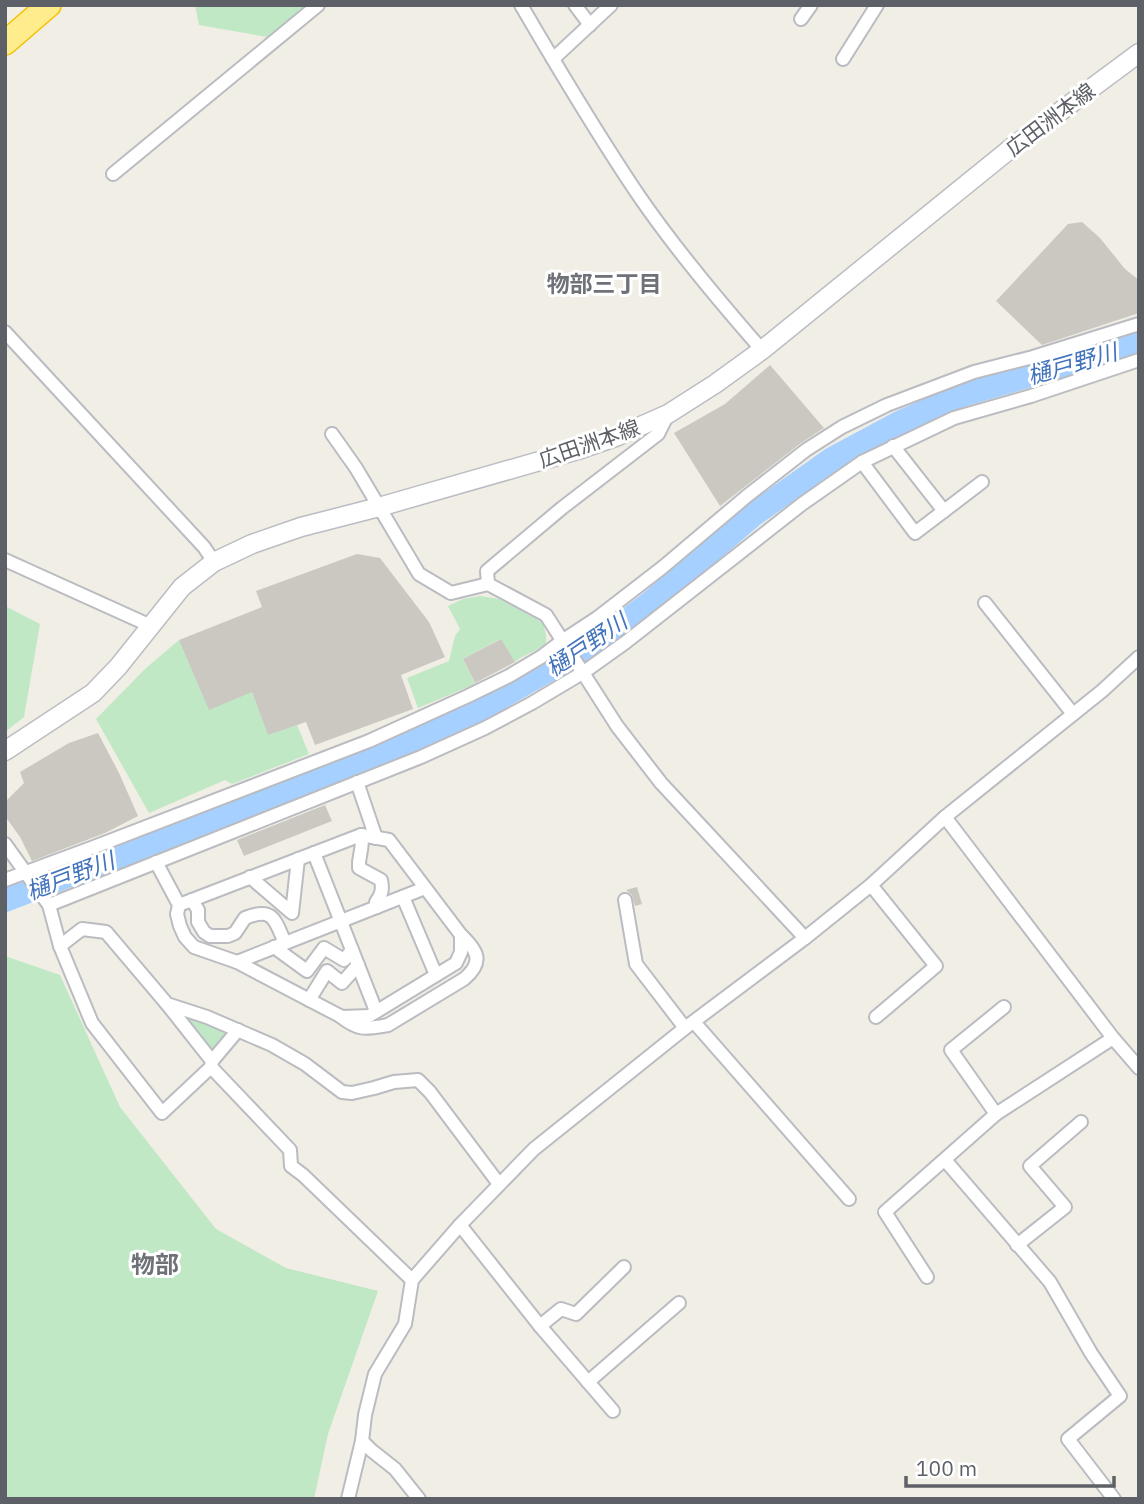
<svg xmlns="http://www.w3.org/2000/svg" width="1144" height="1504" font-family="'IBM Plex Sans','Noto Sans JP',sans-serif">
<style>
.green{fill:#c1e8c5}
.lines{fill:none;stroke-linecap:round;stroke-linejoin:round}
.river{stroke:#a6d0ff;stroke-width:24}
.building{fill:#cbc8c2}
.street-casing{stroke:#babcc1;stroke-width:16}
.secondary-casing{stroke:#bbbdc3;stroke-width:21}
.highway-casing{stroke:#f5c000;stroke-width:26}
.street{stroke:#fff;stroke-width:12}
.secondary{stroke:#fff;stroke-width:18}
.highway{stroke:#ffed8d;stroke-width:23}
.labels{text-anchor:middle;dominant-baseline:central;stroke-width:6;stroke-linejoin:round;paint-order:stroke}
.street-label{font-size:21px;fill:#5d6066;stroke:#fff}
.neighbourhood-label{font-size:23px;font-weight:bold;fill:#6e7278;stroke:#fff}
.water-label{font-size:23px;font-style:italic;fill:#4273bd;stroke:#fff}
.quarter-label{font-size:24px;font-weight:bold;fill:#6e7278;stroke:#fff}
</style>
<rect width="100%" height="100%" fill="#f0eee5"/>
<!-- green -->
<g class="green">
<polygon points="195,5 310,5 273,38 199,25"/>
<polygon points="480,596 499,599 543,622 546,636 546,645 520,658 515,662 500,639 463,659 475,684 418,708 407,678 449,661 455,636 460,629 448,606 463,599"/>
<polygon points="5,606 40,624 24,717 5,732"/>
<polygon points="179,640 252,692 268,734 297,725 309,754 232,784 225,780 149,813 96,719 146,668"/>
<polygon points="5,956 60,975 120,1107 216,1229 286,1268 378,1291 328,1434 314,1499 5,1499"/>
<polygon points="179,1012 229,1034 212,1053"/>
</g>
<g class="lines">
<!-- river -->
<polyline class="river" points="5,900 342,770 473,713 599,641 650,603 753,515 832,459 899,423 965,394 1139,344"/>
</g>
<!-- building -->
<g class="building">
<polygon points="1082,222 1100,238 1125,269 1139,280 1139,313 1042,345 996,301 1068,224"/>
<polygon points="770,365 824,428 801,443 720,506 674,433 725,404"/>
<polygon points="357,554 380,558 429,622 445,657 401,675 413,709 315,745 306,722 268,735 252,692 209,710 179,640 262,607 256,591"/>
<polygon points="501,639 515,662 475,683 463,659"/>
<polygon points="98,733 119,773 138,816 105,833 32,861 20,837 5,816 5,802 24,783 20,772 69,743"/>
<polygon points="325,805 332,821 244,856 237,840"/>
<polygon points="637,887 642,904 635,906 632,895 626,890"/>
</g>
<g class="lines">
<!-- street casing -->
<g class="street-casing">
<g id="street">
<path d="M521,5C559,70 597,134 639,196C676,250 719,301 762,350"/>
<polyline points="575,5 590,25"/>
<polyline points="801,19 811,5"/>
<polyline points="553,59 611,5"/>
<polyline points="843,59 877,5"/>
<polyline points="113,174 318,5"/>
<polyline points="5,332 204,547 214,562"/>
<polyline points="332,434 356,468 419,574 451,593 488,584 546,615 617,726 661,783 805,938"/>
<polyline points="893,446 944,511"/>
<polyline points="862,462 915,533 982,482"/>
<polyline points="5,560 151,626"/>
<polyline points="488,584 487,571 562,508 658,434 668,414"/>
<polyline points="985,603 1073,714"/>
<polyline points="357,782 376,838"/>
<polyline points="945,817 1113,1038 1139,1068"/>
<path d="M361,835C364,850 358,854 359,868L381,880C383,889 382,894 376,902L377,907"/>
<polyline points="5,844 49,905 60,946 92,1023 162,1113 211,1067"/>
<polyline points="314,853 376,1011"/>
<polyline points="156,862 179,905 177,914 180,926 185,937 194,947 237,962 342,1017 369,1016 456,963 461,952 461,935 389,840 361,835 179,905"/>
<polyline points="250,877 292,913 298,859"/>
<polyline points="5,880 94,847 369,741 468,696 509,676 541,657 562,641 597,618 663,567 747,496 806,450 842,427 887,405 974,372 1033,357 1139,324"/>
<polyline points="871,885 936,966 876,1017"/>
<polyline points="403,897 436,975"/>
<path d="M192,900L198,910V922L204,932L210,936H228L235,933L245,918C274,906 275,921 285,943"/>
<polyline points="625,900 636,964 685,1028"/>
<polyline points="49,905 421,757 485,728 532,703 584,672 626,642 802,504 862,462 954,418 1031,396 1139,360"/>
<polyline points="60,946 82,929 106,932 167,1004 207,1017 272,1045 305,1064 342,1092 352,1093 374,1088 394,1082 418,1080 430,1092 499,1184"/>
<polyline points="274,947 307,971 324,948 344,960 352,950"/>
<polyline points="237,962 425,888"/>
<polyline points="309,1000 327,971 342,983 358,965"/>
<polyline points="167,1004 212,1061 211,1067 290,1150 291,1166 303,1175 412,1280"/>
<path d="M340,1016C359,1031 365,1029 388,1025L464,979C484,962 478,951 461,935"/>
<polyline points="694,1022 849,1199"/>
<polyline points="212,1061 238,1030"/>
<polyline points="996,1114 951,1050 1004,1007"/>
<polyline points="945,1160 1050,1282 1091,1353 1120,1396 1068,1439 1114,1499"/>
<polyline points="460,1225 540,1326 613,1411"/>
<polyline points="1017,1245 1065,1207 1030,1166 1081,1122"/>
<polyline points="927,1277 885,1212 996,1114 1113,1038"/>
<polyline points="540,1326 561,1309 576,1314 624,1267"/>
<polyline points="588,1382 679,1303"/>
<polyline points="362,1441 371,1450 395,1469 419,1499"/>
<polyline points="348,1499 362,1441 365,1415 375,1374 405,1324 412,1280 460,1225 534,1149 685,1028 805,938 871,885 945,817 1102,691 1139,657"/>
</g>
</g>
<!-- secondary casing -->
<g class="secondary-casing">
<polyline id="secondary" points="5,751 93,693 118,667 182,587 214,562 252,544 301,527 379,507 578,450 618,436 668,414 715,384 762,350 1015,145 1139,53"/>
</g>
<!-- highway casing -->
<g class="highway-casing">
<polyline id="highway" points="5,43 49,5"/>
</g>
<!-- street -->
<use href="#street" class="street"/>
<!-- secondary -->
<use href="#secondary" class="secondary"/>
<!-- highway -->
<use href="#highway" class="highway"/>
</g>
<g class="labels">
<!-- street labels -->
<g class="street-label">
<text transform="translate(1050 119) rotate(-37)">広田洲本線</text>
<text transform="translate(589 443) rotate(-19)">広田洲本線</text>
</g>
<!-- neighbourhood labels -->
<g class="neighbourhood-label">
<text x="604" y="283">物部三丁目</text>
</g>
<!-- water labels -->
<g class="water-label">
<text transform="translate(1072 363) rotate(-16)">樋戸野川</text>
<text transform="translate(586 644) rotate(-34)">樋戸野川</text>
<text transform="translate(70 875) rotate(-21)">樋戸野川</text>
</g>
<!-- quarter labels -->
<g class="quarter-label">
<text x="155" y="1264">物部</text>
</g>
</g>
<!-- border -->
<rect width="1144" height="1504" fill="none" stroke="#5d6066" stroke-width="14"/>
<!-- scale -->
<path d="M906 1476v10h208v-10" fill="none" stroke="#5d6066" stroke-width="3.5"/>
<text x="916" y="1476" font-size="21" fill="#5d6066" stroke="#ffffff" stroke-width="5" paint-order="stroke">100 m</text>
</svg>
